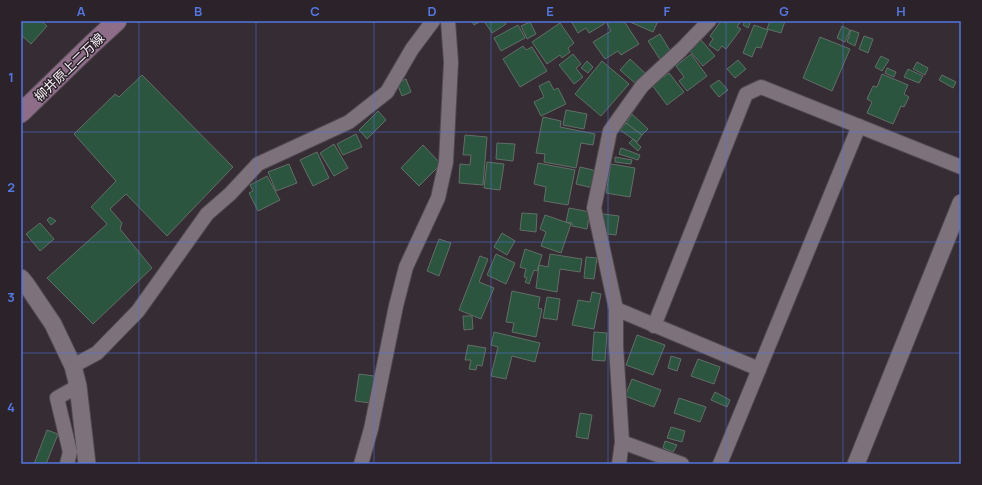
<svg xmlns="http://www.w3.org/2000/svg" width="982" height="485" font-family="Manrope,'Noto Sans JP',sans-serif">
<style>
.building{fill:#2b553e;stroke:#626e67}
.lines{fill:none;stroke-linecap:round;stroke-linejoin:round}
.minor-casing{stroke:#514950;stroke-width:16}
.tertiary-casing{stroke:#514950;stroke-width:19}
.secondary-casing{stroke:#514950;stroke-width:21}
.minor{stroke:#7d727b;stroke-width:14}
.tertiary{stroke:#7d727b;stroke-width:17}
.secondary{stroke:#8d6d88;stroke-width:19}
.grid{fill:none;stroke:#5476e0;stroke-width:1;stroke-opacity:0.55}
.labels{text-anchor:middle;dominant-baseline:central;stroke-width:3;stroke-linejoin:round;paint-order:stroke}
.street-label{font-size:13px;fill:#f7f0f6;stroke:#2b222a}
.neatline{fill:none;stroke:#5476e0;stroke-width:1.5}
.grid-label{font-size:13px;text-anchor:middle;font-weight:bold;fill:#5476e0}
</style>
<rect width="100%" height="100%" fill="#352c34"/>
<!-- building -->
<g class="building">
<polygon points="23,21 41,21 47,26 31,44 21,35 21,24"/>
<polygon points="472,21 481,21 474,25"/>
<polygon points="484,21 504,21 506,24 492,33"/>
<polygon points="571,21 606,21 604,24 589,33 586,28 578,33"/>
<polygon points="608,21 624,21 639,44 621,55 618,51 605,59 593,42 611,31 606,22"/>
<polygon points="630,21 658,21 653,32 630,22"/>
<polygon points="721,21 741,21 737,27 741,29 726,49 722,46 718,51 709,45 713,39 710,36"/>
<polygon points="745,21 751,21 748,28 743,25"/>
<polygon points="770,21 785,21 781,33 767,29"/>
<polygon points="530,22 536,34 527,39 521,26"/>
<polygon points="560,23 574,43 568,48 570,52 562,58 560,55 547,64 532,42"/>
<polygon points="518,25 525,38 501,51 494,38"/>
<polygon points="754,25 768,30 761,48 756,47 752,57 743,53"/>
<polygon points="842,26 850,30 845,42 837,38"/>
<polygon points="851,30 859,33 855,46 847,42"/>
<polygon points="660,34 672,54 661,61 648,41"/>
<polygon points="864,36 873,39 868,53 859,49"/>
<polygon points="820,37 850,49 832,91 803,78"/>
<polygon points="701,40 715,56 703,66 689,50"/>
<polygon points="523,46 526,50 532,47 547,71 520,87 503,59"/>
<polygon points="573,54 581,64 576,68 583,77 574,84 559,65"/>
<polygon points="691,54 707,76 687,91 679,81 684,77 676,66"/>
<polygon points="881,56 889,60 882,71 875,67"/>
<polygon points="630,59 646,74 636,84 620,70"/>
<polygon points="738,60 746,69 735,78 727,69"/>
<polygon points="587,61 593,67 588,73 581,68"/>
<polygon points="602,61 629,84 601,116 575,94"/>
<polygon points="917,62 928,68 925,75 913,69"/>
<polygon points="887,68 896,72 894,77 885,73"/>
<polygon points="908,69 923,76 919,83 904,77"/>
<polygon points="669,73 684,92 667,105 652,85"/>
<polygon points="882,74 908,85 904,94 909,97 904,107 901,106 893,124 867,113 872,102 867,99 873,86 877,87"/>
<polygon points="142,75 233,167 167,236 126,194 110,209 122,223 120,229 152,268 93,324 47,278 107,224 91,207 116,181 74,134 115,94 119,97"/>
<polygon points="942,75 956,82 953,88 939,80"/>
<polygon points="406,79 411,92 402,96 397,83"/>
<polygon points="719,80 728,90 719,97 710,86"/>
<polygon points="549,81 554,90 558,88 566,104 541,116 534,102 544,97 539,86"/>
<polygon points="566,110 587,114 584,129 563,125"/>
<polygon points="378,111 386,120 367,139 359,130"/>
<polygon points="632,114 648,129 642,135 626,123"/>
<polygon points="543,117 561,121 560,127 595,134 593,145 581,143 576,168 544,162 545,154 536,153"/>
<polygon points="626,123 642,135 637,142 620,130"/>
<polygon points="356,134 362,147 343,155 337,144"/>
<polygon points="465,135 487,137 483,185 459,183 460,164 470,165 471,155 463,155"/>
<polygon points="633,139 641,147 638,151 629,143"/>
<polygon points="497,143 515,144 513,161 496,159"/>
<polygon points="334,144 348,168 334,176 320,153"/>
<polygon points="423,145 441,164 419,186 401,168"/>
<polygon points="621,148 640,155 638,160 619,154"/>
<polygon points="317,152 329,178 313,186 300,160"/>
<polygon points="615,157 632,160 631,164 615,162"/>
<polygon points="487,162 504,164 500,190 484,188"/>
<polygon points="538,163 575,170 568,205 544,201 546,187 534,184"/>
<polygon points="289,164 297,183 276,191 268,172"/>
<polygon points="611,164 635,168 630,197 606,193"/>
<polygon points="580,167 597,171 593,188 576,184"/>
<polygon points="267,176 280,200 258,211 249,193 253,191 250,185"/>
<polygon points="569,208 590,212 587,229 572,226 572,223 566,222"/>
<polygon points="522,213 537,214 536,232 520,230"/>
<polygon points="603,214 619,216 616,235 600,233"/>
<polygon points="545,215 571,224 561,253 541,246 546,232 540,229"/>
<polygon points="50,217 56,221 51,225 47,220"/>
<polygon points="40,223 54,239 40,251 26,234"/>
<polygon points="502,233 515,241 507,255 494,247"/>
<polygon points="439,239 451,243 439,276 427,271"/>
<polygon points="525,249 542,255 537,271 534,270 529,284 525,282 527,278 524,277 526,269 520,267"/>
<polygon points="496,254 515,263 506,284 487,275"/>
<polygon points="550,254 582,259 580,272 560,269 557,292 536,288 539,265 548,267"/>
<polygon points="480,256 488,259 479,282 494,288 481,319 459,310"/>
<polygon points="586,257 597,258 594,279 584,278"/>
<polygon points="512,291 540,297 538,308 542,309 536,337 512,332 514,323 506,322"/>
<polygon points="592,292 601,294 594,329 572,325 578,300 590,302"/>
<polygon points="547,297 560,299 557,320 543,318"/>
<polygon points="463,316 472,316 473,329 464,330"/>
<polygon points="494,332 540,343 535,362 512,356 506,379 491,376 498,347 491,345"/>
<polygon points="594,332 607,333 605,361 592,360"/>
<polygon points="637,335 665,345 653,375 626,365"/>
<polygon points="468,345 486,348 482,366 477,365 476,370 469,369 471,360 465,360"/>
<polygon points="671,356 681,359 677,371 668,368"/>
<polygon points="698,359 720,367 714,384 691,376"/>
<polygon points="359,374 374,376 370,403 355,401"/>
<polygon points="632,379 661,390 654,407 625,396"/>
<polygon points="715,392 730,400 727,407 711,400"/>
<polygon points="679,398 706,407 700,422 674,413"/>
<polygon points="580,413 592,415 588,439 576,437"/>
<polygon points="671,427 685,431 682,442 667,438"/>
<polygon points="47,430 58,434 46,464 34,464"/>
<polygon points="665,441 677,445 673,452 663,448"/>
</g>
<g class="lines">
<!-- minor casing -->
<g class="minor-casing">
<g id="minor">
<polyline points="616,309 759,369"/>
<polyline points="654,326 746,94 761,87 961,167"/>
<polyline points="73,366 97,353 138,311 207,214 230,194 258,164 349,122 387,92 412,49 433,21"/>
<polyline points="622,442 682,464"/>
<polyline points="67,464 70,452 57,398 78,386"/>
<polyline points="361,464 371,429 396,306 406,267 438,198 446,162 451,62 448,21"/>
<polyline points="619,464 622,442 616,346 616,309 594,208 610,131 642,86 681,50 709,21"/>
<polyline points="720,464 859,126"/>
</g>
</g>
<!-- tertiary casing -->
<g class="tertiary-casing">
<g id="tertiary">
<polyline points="21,278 26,284 53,324 73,366 78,386 87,464"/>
<polyline points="856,464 961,203"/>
</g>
</g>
<!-- secondary casing -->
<g class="secondary-casing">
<polyline id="secondary" points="21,113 92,44 117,21"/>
</g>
<!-- minor -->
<use href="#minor" class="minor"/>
<!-- tertiary -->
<use href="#tertiary" class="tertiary"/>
<!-- secondary -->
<use href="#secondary" class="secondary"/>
</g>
<!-- grid -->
<path class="grid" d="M139,21V464M256,21V464M374,21V464M491,21V464M608,21V464M726,21V464M843,21V464M21,132H961M21,242H961M21,353H961"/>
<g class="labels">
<!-- street labels -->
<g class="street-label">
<text transform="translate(69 67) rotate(-44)">柳井原上二万線</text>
</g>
</g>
<!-- border -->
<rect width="982" height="485" fill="none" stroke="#2b222a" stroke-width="44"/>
<rect x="22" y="22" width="938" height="441" class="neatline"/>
<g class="grid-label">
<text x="81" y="16">A</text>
<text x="198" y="16">B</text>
<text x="315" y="16">C</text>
<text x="432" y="16">D</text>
<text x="550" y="16">E</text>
<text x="667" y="16">F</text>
<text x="784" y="16">G</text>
<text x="901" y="16">H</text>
<text x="11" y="82">1</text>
<text x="11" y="192">2</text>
<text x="11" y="302">3</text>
<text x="11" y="412">4</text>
</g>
</svg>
